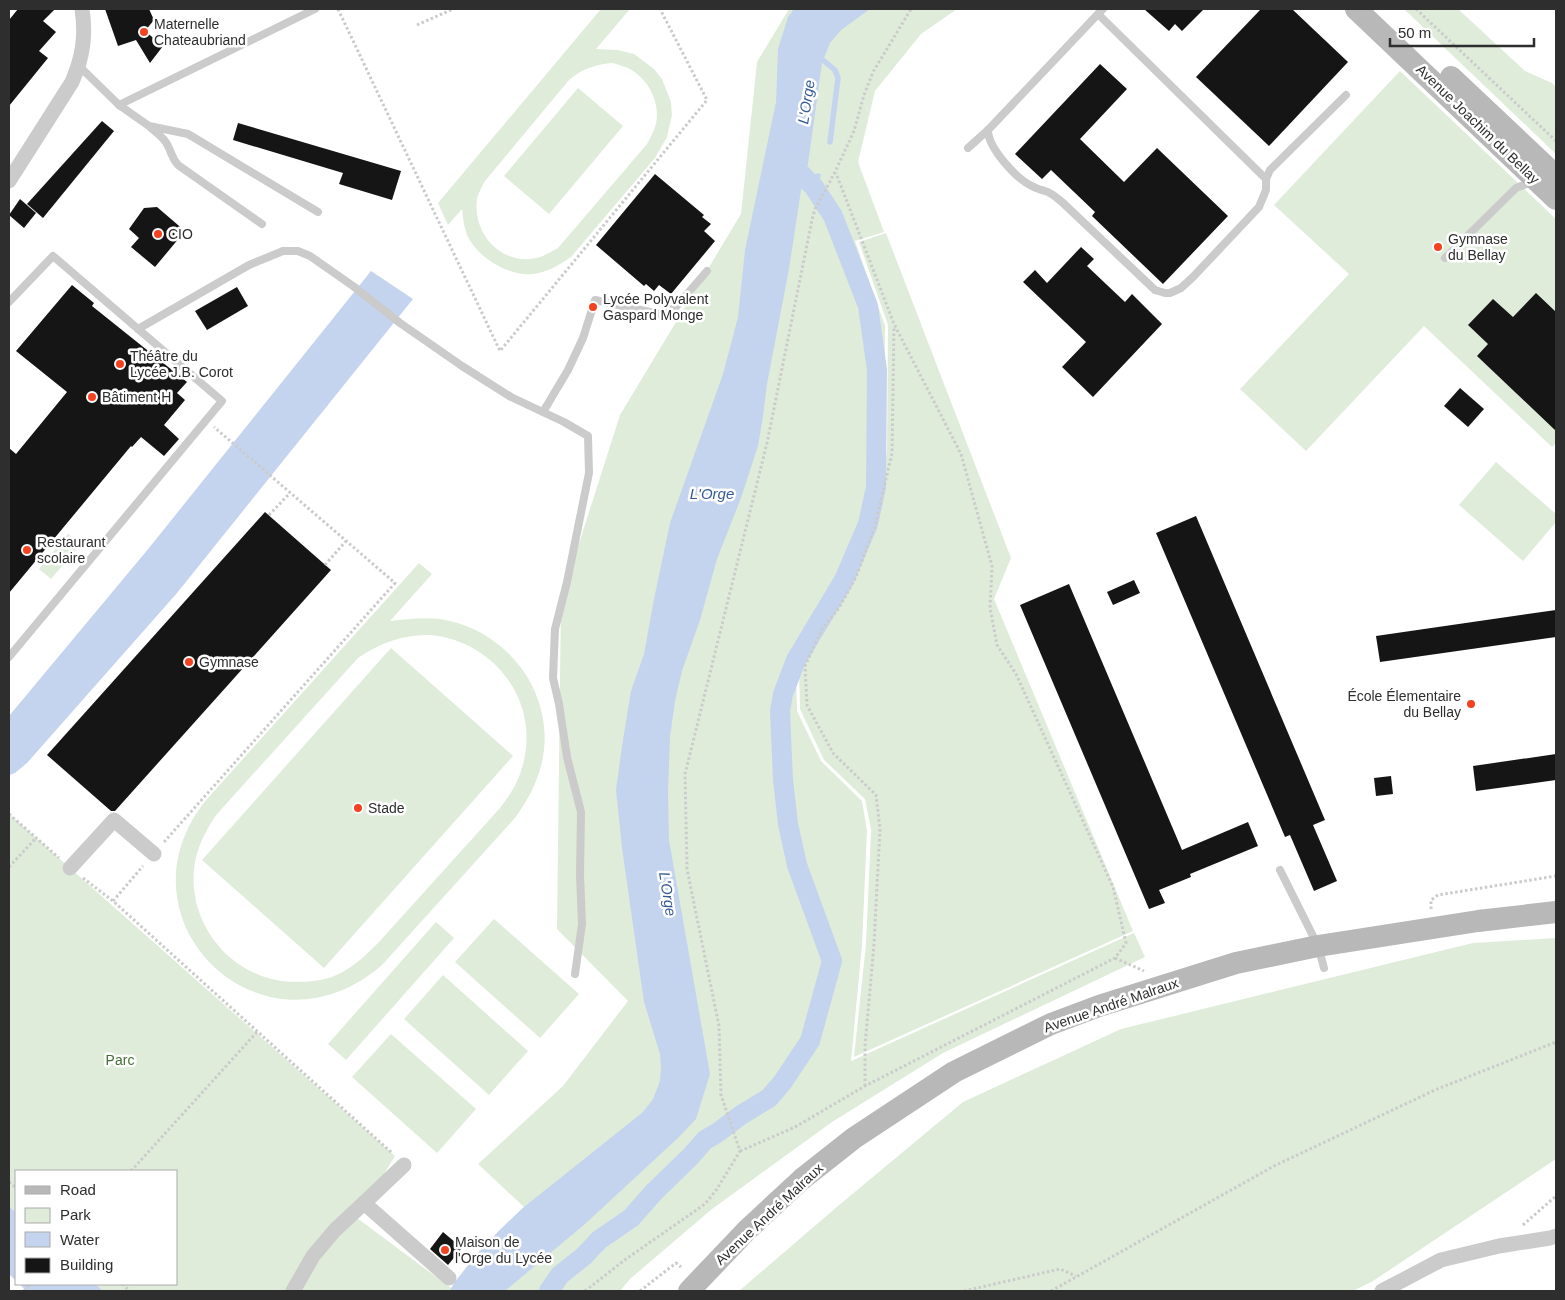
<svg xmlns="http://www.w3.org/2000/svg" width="1565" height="1300" font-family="Helvetica,sans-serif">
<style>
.green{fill:#dfecda;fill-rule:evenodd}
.water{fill:#c4d4ee}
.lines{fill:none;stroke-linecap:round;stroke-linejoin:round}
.stream{stroke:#c4d4ee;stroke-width:5.5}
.canal{stroke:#c4d4ee;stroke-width:20}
.building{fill:#151515}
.path{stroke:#cbcbcb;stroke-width:3;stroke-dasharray:2.5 2.5;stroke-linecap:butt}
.lane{stroke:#cbcbcb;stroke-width:8}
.street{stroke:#cbcbcb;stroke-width:15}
.secondary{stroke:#b8b8b8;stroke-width:22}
.poi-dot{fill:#f44220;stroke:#fff;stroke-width:2}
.labels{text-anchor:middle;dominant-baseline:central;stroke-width:5;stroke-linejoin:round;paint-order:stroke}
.poi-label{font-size:14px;fill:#2e2e2e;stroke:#fff;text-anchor:start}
.street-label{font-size:14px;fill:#2e2e2e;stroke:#fff}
.park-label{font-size:14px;fill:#446d37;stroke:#fff}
.water-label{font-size:15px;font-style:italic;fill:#355a96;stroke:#fff}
</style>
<rect width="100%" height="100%" fill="#fff"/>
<!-- green -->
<g class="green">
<path d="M601,9H630L596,49L618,50L634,54L654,69L662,79L671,102L672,115L667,137L655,158L571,257C561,264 551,270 539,273C514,280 478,259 467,235C464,227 463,218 462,209L448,225L438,203ZM613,63C618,65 624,66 628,68C650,79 663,107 654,130C652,135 649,140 647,144L558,248C552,251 546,255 540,257C504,268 472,235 477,199C478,193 482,187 485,181L569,80C582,69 596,64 613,63Z"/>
<polygon points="789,9 957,9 921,34 875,91 858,162 884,232 855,241 885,326 884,452 869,525 851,575 835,604 816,627 796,664 797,711 821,761 862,801 867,831 862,945 851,1061 1134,933 1145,957 943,1053 832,1122 712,1209 630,1279 620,1291 103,1291 95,1284 176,1284 176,1171 16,1171 16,1213 9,1206 9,814 395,1156 357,1218 451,1288 479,1251 524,1207 478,1164 563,1086 628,1001 557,929 561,600 620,415 741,214 757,62"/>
<polygon points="1404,9 1458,9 1525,71 1552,83 1556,87 1556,154"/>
<polygon points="1400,71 1556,219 1556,443 1552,447 1424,326 1306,451 1240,389 1349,274 1274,205"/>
<polygon points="578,88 623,126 549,214 504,176"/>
<polygon points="886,233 1011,558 994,599 1133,931 854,1057 866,944 871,830 865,799 824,760 800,709 799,664 819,628 836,605 853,576 872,526 887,452 888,325 859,242"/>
<polygon points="1496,462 1556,514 1556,522 1523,561 1459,505"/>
<polygon points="68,534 81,544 51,579 39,569"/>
<path d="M419,563L432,574L390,621C410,619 430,616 450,621C514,636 558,701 541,766C536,786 526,803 514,819L382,965C263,1068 110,920 206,800ZM430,635C497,641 543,706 521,771C517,785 509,796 500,808L379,942C367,954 356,965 341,973C323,982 301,983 281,981C228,973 189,923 194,870C196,849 205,831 217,814L358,658C381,642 403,635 430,635Z"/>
<polygon points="391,648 513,756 324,968 202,860"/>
<polygon points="494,919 579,994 540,1038 455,962"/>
<polygon points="436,922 454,938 346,1060 328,1044"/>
<polygon points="1556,938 1556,1159 1373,1281 1353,1291 739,1291 838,1206 963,1102 1121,1029 1473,943"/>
<polygon points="443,975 528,1051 489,1095 404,1019"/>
<polygon points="391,1034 476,1109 437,1153 352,1077"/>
</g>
<!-- water -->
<g class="water">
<path d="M794,9H870L841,30L830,43L822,63L808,164L802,184L789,269L767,384L763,416L758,446L741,498L717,559L700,620L682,671L675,701L670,737L668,793L669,840L710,1074L696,1119L679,1137L585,1224L505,1291H450C453,1283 460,1276 465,1269C483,1246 503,1226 524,1207L643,1112L653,1099L660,1081L661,1067L660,1054L644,1002L622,848L616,790L622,746L631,691L644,654L654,599L670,523L723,374L738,317L745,250L776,102L778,49L788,17Z"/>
<polygon points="371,271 413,299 177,593 27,763 15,773 9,775 9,716 149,548"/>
<polygon points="9,1206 16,1213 16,1281 9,1274"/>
<polygon points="19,1284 95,1284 103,1291 27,1291"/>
</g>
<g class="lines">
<!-- stream -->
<g class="stream">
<polyline points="818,56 835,70 838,78 830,142"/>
<polyline points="814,187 818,176"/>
</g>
<!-- canal -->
<polyline class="canal" points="549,1291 560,1275 584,1256 599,1240 631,1218 654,1192 690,1157 705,1140 717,1133 741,1115 769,1098 782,1083 810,1041 832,961 797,865 788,824 783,780 780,711 783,694 796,660 844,580 868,524 876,487 877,370 868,306 833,216 814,187 795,168"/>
</g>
<!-- building -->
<g class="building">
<polygon points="18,9 55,9 43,21 56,32 39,51 48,58 9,106 9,20"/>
<polygon points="105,9 149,9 154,20 145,31 163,46 150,63 136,40 118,46"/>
<polygon points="1144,9 1204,9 1182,31 1175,24 1169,31"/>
<polygon points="1261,9 1292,9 1348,62 1269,146 1196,77"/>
<polygon points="1100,64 1127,89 1080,139 1124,182 1157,148 1228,216 1163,284 1092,216 1095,212 1051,170 1042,179 1015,154"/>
<polygon points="102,121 114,131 43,218 27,204"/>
<polygon points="238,123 401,171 392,200 339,184 343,173 233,140"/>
<polygon points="655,174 704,215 702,217 711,224 704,231 715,241 671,294 659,285 654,291 646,284 644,286 596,245"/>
<polygon points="20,199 36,213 24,228 9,215"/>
<polygon points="157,207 185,231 155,267 131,247 139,238 129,229 144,208"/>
<polygon points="1081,247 1094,259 1087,266 1125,302 1132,294 1162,324 1093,397 1062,367 1086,342 1023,282 1035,270 1047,283"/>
<polygon points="72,285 94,303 92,306 187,382 177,393 185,400 164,425 179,439 164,456 141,437 132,447 131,446 9,593 9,448 16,454 67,392 16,351"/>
<polygon points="237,287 248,306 207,330 195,311"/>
<polygon points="1536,293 1556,312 1556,431 1477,356 1488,344 1468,325 1493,299 1513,317"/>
<polygon points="1460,388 1484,409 1468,427 1444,406"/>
<polygon points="265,512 331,570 115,811 111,811 47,755"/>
<polygon points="1196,516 1325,820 1313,825 1337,881 1314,891 1290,835 1285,837 1156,533"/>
<polygon points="1134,580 1140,593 1113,605 1107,592"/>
<polygon points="1069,584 1182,850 1248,822 1258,846 1190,874 1191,877 1159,890 1165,903 1149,909 1020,605"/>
<polygon points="1556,610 1556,637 1380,662 1376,636"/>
<polygon points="1556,754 1556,780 1476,791 1473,766"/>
<polygon points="1391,776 1393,794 1376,796 1374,778"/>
<polygon points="443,1232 462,1248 448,1265 430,1249"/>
</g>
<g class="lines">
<!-- path -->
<g class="path">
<polyline points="338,9 500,351 707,100 660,9"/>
<polyline points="1416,9 1556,141"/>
<polyline points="417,25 453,9"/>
<polyline points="269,515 290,493"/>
<polyline points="325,565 346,541"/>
<polyline points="9,814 59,858"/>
<polyline points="164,842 395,583 214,427"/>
<polyline points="9,867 36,838"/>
<polyline points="83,878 113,901 392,1153"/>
<polyline points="113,901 143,866"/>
<polyline points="1431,909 1431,900 1438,895 1556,876"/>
<polyline points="1115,958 1144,971"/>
<polyline points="865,1086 865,1046 874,944 880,829 876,795 833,753 807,705 805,666 822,629 839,608 856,577 875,526 892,453 894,326"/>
<polyline points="740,1151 795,1127 865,1086 1115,958 1126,943 1113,887 1016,674 997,645 990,608 992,566 961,454 894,324 836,173"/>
<polyline points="131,1171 257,1032"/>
<polyline points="9,1182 16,1188"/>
<polyline points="1523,1225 1556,1196"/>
<polyline points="122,1284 130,1291"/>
<polyline points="24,1291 30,1284"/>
<polyline points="585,1291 626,1259 705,1204 717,1189 740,1151 721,1095 719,1026 687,869 685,774 767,443 812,220 815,209 835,172 854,131 864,95 873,72 911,9"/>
<polyline points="640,1291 676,1263 681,1267"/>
<polyline points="964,1291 1060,1269 1076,1276"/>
<polyline points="1051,1291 1274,1166 1435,1090 1556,1042"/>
</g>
<!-- lane -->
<g class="lane">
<polyline points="1103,9 1098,14 1266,179"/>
<polyline points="79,66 119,105 149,126 188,134 318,212"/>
<polyline points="119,105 315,9"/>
<path d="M151,128C157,133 165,138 168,146C172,154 172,158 178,165L262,224"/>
<path d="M988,130C988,148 1017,180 1034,187C1037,189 1042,190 1045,191C1052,193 1057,198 1062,202L1155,290L1165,293H1170L1181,288L1193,277L1259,207L1266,190V179L1270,170L1346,95"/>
<polyline points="968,148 988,130 1098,14"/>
<polyline points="1445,258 1516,188 1534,181"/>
<polyline points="9,302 53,256 222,401 9,657"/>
<polyline points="138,329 249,265 283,251 298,251 310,256 353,286 400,323 462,366 511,397 564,422 588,436 589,473 567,582 555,629 553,678 559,704 567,757 581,812 580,875 582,924 575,974"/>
<polyline points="543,412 568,370 583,338 595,300 659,314 675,308 707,271"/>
<polyline points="1280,870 1318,946 1324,968"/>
</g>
<!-- street -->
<g class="street">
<path d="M9,181L72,82C83,57 86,35 82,9"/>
<polyline points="70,868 114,820 154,854"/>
<polyline points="404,1165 364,1203 449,1278"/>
<polyline points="293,1291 313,1256 335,1230 364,1203"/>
<polyline points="1382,1291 1441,1260 1499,1246 1550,1238 1556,1236"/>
</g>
<!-- secondary -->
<g class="secondary">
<polyline points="1356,9 1556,199"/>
<polyline points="1451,77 1556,176"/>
<polyline points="689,1291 747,1230 802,1179 854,1138 954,1072 1051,1024 1099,1006 1236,963 1318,946 1478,921 1556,912"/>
</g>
</g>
<!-- markers -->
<g class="poi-dot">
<circle cx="144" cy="32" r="5"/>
<circle cx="158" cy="234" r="5"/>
<circle cx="1438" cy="247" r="5"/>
<circle cx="593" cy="307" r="5"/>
<circle cx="120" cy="364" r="5"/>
<circle cx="92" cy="397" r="5"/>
<circle cx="27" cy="550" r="5"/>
<circle cx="189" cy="662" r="5"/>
<circle cx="1471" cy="704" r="5"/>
<circle cx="358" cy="808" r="5"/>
<circle cx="445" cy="1250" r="5"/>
</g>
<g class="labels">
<!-- poi labels -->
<g class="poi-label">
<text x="154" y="24">Maternelle<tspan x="154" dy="16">Chateaubriand</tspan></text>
<text x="168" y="234">CIO</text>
<text x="1448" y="239">Gymnase<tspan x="1448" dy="16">du Bellay</tspan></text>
<text x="603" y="299">Lycée Polyvalent<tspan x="603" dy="16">Gaspard Monge</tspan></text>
<text x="130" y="356">Théâtre du<tspan x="130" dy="16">Lycée J.B. Corot</tspan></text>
<text x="102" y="397">Bâtiment H</text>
<text x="37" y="542">Restaurant<tspan x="37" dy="16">scolaire</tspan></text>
<text x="199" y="662">Gymnase</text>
<text x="1461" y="696" text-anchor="end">École Élementaire<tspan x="1461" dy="16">du Bellay</tspan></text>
<text x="368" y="808">Stade</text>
<text x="455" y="1242">Maison de<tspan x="455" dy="16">l'Orge du Lycée</tspan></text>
</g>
<!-- street labels -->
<g class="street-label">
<text transform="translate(1478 124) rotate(44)">Avenue Joachim du Bellay</text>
<text transform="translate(1111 1005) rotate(-19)">Avenue André Malraux</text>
<text transform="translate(769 1214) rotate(-43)">Avenue André Malraux</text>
</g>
<!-- park labels -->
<g class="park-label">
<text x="120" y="1060">Parc</text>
</g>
<!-- water labels -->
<g class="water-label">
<text transform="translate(806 102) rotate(-81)">L'Orge</text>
<text x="712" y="493">L'Orge</text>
<text transform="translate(668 894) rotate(81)">L'Orge</text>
</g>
</g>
<!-- border -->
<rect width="1565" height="1300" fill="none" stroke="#2e2e2e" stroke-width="20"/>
<!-- legend -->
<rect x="15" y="1170" width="162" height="115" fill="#ffffff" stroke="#ababab"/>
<rect x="25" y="1186" width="25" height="8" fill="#b8b8b8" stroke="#ababab"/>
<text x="60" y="1195" font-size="15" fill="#2e2e2e">Road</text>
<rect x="25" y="1208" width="25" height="15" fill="#dfecda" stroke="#ababab"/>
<text x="60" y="1220" font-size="15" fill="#2e2e2e">Park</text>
<rect x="25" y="1232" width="25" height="15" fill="#c4d4ee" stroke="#ababab"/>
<text x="60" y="1245" font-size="15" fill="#2e2e2e">Water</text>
<rect x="25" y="1258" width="25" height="15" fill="#151515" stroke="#ababab"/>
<text x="60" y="1270" font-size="15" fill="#2e2e2e">Building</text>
<!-- scale -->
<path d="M1390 38v8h144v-8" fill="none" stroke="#2e2e2e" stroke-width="2.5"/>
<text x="1398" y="38" font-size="15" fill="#2e2e2e" stroke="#ffffff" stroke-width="4" paint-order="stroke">50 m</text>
</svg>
